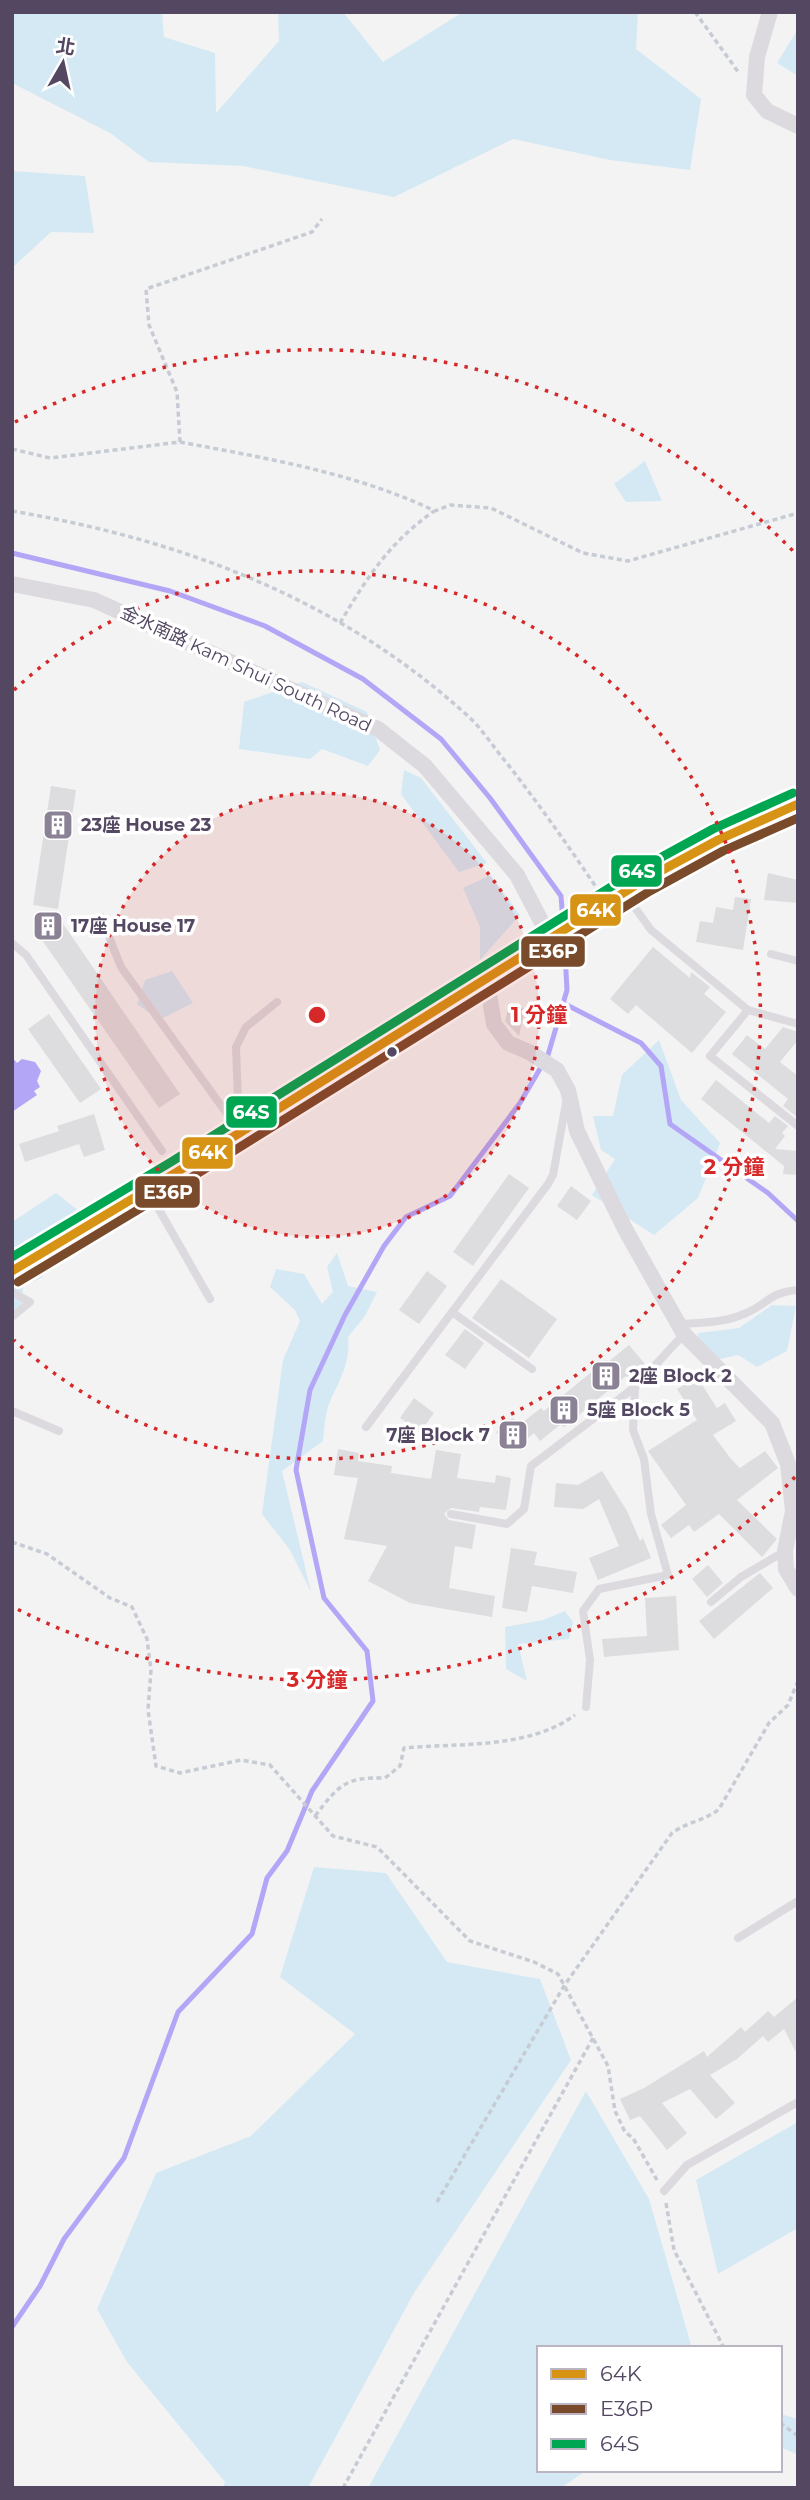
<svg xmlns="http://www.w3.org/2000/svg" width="810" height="2500" font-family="Montserrat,'Noto Sans TC',sans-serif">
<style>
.green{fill:#d5e9f4}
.water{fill:#b4a6f6}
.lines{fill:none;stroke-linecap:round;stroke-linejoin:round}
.stream{stroke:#b4a6f6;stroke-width:5}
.building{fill:#dddcdf}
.path{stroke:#c6cbd4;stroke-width:3.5;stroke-dasharray:5 3.5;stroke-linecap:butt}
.service{stroke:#dcdadf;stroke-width:8}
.minor{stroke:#dcdadf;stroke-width:16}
.secondary{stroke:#dad6dd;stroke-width:23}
.bus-1-casing{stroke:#fff;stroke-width:14}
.bus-2-casing{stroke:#fff;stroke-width:14}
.bus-3-casing{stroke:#fff;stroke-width:14}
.bus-1{stroke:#d69314;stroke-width:9}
.bus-2{stroke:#7a4b2a;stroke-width:9}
.bus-3{stroke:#00a651;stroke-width:9}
.ring{fill:none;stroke:#d62828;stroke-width:3.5;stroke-dasharray:3.5 7}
.bus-dot{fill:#534762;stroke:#fff;stroke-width:2.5}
.labels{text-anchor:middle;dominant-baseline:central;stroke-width:7;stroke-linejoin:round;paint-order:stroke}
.street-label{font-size:18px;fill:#534762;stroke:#fff}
.poi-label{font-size:18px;font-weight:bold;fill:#534762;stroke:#fff;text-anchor:start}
.centre{fill:#d62828;stroke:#fff;stroke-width:3.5}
.ring-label{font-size:21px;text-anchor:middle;font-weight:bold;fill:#d62828;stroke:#fff;stroke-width:7;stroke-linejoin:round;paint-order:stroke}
.line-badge{stroke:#fff;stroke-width:2.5}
.badge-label{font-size:19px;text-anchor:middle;font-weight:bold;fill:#fff}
</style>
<rect width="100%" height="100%" fill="#f3f3f3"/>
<!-- green -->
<g class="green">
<polygon points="12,12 162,12 164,37 215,53 216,113 279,41 278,12 343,12 383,62 463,12 638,12 636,49 701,99 690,170 610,160 513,139 394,197 243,166 149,162 110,133 12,83"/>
<polygon points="798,29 798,76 777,63"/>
<polygon points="12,171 85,176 94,233 51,232 12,268"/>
<polygon points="645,461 662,501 626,502 614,484"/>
<polygon points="302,682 367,712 380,750 368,766 322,749 310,759 239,749 244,702"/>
<polygon points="404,770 421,778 487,863 459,872 401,794"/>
<polygon points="491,875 520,915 480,960 480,927 463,888"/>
<polygon points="172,971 193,1003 159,1020 137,1004 145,980"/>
<polygon points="659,1040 681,1100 720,1143 698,1198 654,1235 592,1195 615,1159 601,1150 593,1116 613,1116 622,1075"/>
<polygon points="56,1193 85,1216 15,1254 43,1277 23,1286 22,1306 12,1315 12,1222"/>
<path d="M337,1253L348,1286L377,1292L365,1316L348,1337C351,1365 338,1381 328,1407C325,1417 324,1430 323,1441L282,1471L311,1592L290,1550L262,1514L283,1360L300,1321L295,1310L270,1287L276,1269L304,1274L322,1304L333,1292L327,1267Z"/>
<polygon points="772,1305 796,1306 787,1351 757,1367 738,1355 702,1363 698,1333 739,1328"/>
<polygon points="565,1611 573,1622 569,1639 518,1644 527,1681 506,1669 505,1627 543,1620"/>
<polygon points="314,1867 386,1873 447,1962 540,1979 571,2060 414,2293 308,2488 223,2488 225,2482 127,2362 97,2309 156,2173 251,2136 355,2034 280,1977"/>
<polygon points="586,2091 649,2199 692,2348 539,2348 539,2470 587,2470 561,2488 368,2488"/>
<polygon points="798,2122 798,2228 718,2274 696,2180"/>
<polygon points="780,2414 798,2419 798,2455 780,2447"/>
</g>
<!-- water -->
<polygon class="water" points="12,1057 17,1063 22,1059 35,1062 41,1071 37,1081 40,1087 34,1091 37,1095 12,1112"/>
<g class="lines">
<!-- stream -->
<g class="stream">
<polyline points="12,553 170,591 265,626 363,679 441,739 490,798 561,896 563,922"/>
<polyline points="563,1003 641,1043 661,1066 670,1124 768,1193 798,1221"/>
<polyline points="12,2327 40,2286 64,2239 124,2158 178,2012 252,1934 267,1878 287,1851 312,1791 373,1701 367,1651 324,1598 296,1470 310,1390 345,1315 384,1246 406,1217 450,1196 520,1103 548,1055 567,990 564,935"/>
</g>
</g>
<!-- building -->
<g class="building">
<polygon points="51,786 76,790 58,909 33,905"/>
<polygon points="768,873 798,880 798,903 764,900"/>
<polygon points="735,897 751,899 743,950 696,942 700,921 713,923 716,907 733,910"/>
<polygon points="55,912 180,1094 159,1108 33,927"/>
<polygon points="653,947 690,978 691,972 710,987 704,994 726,1012 692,1053 636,1005 628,1014 610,999"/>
<polygon points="509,1005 525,1009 519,1036 505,1021"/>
<polygon points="49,1014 101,1089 80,1103 28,1029"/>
<polygon points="783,1027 798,1032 798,1040 780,1062 798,1076 796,1116 783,1106 788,1099 732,1054 747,1035 765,1049"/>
<polygon points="716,1080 769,1123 775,1116 788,1126 782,1133 785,1136 775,1149 798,1151 798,1175 783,1174 784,1166 701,1099"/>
<polygon points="94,1114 105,1150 84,1157 79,1144 25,1162 19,1144 59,1131 57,1126"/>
<polygon points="509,1174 529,1188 473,1266 453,1252"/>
<polygon points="571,1186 591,1201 577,1220 557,1206"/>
<polygon points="427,1271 447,1286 419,1324 399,1310"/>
<polygon points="501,1279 557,1319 529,1358 472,1318"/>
<polygon points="465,1329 484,1343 465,1369 445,1355"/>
<polygon points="629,1345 645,1364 628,1378 626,1376 564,1427 561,1424 540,1441 534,1433 512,1451 496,1432 513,1418 519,1425 541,1408 544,1411 606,1360 608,1362"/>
<polygon points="697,1377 717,1408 725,1403 736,1421 713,1435 731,1459 740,1468 765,1451 778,1468 737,1500 777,1539 762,1557 719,1514 694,1532 689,1525 671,1538 661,1525 686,1505 648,1451 697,1420 677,1389"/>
<polygon points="414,1398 434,1413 420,1432 400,1418"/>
<polygon points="338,1449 359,1453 358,1461 392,1466 391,1473 431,1479 436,1450 461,1454 457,1478 495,1483 496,1475 511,1478 506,1510 480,1507 479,1512 451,1508 444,1514 449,1520 476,1525 472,1549 455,1546 449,1588 495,1596 492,1617 410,1603 368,1581 387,1546 344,1539 358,1478 334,1475"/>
<polygon points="602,1471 627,1511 640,1541 643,1538 651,1558 598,1580 589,1558 619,1546 599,1499 583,1509 554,1507 556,1483 578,1485"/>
<polygon points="511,1548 537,1552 534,1565 577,1572 573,1593 532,1586 527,1612 502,1608"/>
<polygon points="708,1565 723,1583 707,1597 692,1579"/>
<polygon points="760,1573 773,1588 714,1639 699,1621"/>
<polygon points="676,1596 679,1650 604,1657 602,1639 647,1636 645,1598"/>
<polygon points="798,1997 798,2056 784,2029 768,2042 763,2036 737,2059 710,2075 735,2103 716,2119 690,2089 662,2103 687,2133 667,2150 640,2116 630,2120 620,2099 644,2088 704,2051 707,2057 741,2027 745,2032 768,2011 774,2017"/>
</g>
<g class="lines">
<!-- path -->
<g class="path">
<polyline points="695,12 739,73"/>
<path d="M180,442C265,458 356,473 435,511L450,505L491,508L583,553L628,561L798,513"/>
<polyline points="12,449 50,458 180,442 177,392 149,325 146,289 312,232 322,219"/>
<path d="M12,511C183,540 340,599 469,717C483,730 494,748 506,762C538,803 567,844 596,887"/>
<path d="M340,623C368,576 389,543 434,511"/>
<polyline points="12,1542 47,1554 110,1598 132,1607 147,1639 151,1670 148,1710 156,1766 180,1773 241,1760 270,1765 333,1836 377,1847 470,1941 534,1962 558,1974 608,2066 615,2111 625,2132 633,2138 657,2180"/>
<path d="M315,1816C339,1785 345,1777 385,1778L400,1766L404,1748C459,1743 529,1749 575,1715"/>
<path d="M437,2202L564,1986L672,1833C687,1822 706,1820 719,1809L769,1723L788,1705L798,1681"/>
<polyline points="666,2203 674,2250 724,2348"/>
<polyline points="780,2423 798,2436"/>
<polyline points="343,2488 593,2038"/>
</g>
<!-- service -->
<g class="service">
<polyline points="626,895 651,930 748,1010 798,1024"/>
<polyline points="101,917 121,967 238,1129"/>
<polyline points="13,944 26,955 162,1151"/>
<polyline points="771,954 798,961"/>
<polyline points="748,1010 710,1056 798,1126"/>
<polyline points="239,1129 236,1047 246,1027 277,1002"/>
<polyline points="149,1192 210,1299"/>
<polyline points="12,1292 30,1302 12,1317"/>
<polyline points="452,1312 532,1369"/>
<path d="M678,1324C700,1323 723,1323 744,1314C767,1305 769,1292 798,1290"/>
<polyline points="12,1411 59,1431"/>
<polyline points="366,1427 548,1184 553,1175 566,1103"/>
<polyline points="451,1514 507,1524 524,1509 531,1466 635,1387"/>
<polyline points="711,1602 741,1577 785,1551"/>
<polyline points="586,1707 590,1660 583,1611 599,1589 668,1575 651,1514 644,1459 633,1430 635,1387 684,1334"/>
<polyline points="738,1938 798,1901"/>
<polyline points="664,2191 687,2165 798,2102"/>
</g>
<!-- minor -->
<g class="minor">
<polyline points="770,12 757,57 754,95 767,111 798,126"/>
<polyline points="12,584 94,600 378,729 425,766 517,875 550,938"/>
<polyline points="486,976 494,1024 508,1043 529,1052 557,1070 568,1090 577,1131 625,1229 684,1334 772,1423 788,1464 793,1511 785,1551 786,1569 798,1589"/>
</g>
<!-- secondary -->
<polyline class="secondary" points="12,1271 177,1172 486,976 644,880 718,840 798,804"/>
<!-- bus-1 casing -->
<g class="bus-1-casing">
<polyline id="bus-1" points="12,1271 177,1172 644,880 718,840 798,804"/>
</g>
<!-- bus-2 casing -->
<g class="bus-2-casing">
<polyline id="bus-2" points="18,1282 184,1182 650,891 723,851 798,818"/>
</g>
<!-- bus-3 casing -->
<g class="bus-3-casing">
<polyline id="bus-3" points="12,1257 171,1162 638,870 713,829 793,793"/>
</g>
<!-- bus-1 -->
<use href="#bus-1" class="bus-1"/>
<!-- bus-2 -->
<use href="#bus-2" class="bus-2"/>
<!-- bus-3 -->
<use href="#bus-3" class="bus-3"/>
</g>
<!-- distance rings -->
<circle cx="317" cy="1015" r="222" fill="#d62828" fill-opacity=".12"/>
<g class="ring">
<circle cx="317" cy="1015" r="222"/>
<path d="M14 690A444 444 0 1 1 14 1340"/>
<path d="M795 1477A665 665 0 0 1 15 1608M15 422A665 665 0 0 1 795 553"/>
</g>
<!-- icons -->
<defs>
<g id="building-square" transform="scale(1.575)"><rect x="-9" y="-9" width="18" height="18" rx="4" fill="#8b8395" stroke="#fff"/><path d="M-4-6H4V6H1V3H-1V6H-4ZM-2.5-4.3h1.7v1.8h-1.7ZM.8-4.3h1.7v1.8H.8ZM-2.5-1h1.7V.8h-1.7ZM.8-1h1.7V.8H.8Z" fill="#fff"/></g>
</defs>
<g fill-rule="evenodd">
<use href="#building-square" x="58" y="825"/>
<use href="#building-square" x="48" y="926"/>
<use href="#building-square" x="606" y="1376"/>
<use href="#building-square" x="564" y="1410"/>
<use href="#building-square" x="513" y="1435"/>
</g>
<!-- markers -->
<circle class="bus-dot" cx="392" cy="1052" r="6"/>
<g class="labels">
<!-- street labels -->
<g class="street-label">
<text transform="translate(246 669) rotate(25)">金水南路 Kam Shui South Road</text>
</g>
<!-- poi labels -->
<g class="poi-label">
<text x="81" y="825">23座 House 23</text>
<text x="71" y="926">17座 House 17</text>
<text x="629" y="1376">2座 Block 2</text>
<text x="587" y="1410">5座 Block 5</text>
<text x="490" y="1435" text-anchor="end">7座 Block 7</text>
</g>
</g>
<circle cx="317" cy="1015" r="10" class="centre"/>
<g class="ring-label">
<text x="539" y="1022">1 分鐘</text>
<text x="734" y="1174">2 分鐘</text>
<text x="317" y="1687">3 分鐘</text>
</g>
<g class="line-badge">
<rect x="610" y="854" width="53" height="34" rx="7" fill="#00a651"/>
<rect x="569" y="893" width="53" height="34" rx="7" fill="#d69314"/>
<rect x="520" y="935" width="66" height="33" rx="7" fill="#7a4b2a"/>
<rect x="225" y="1095" width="53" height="34" rx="7" fill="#00a651"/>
<rect x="181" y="1136" width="53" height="34" rx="7" fill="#d69314"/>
<rect x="134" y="1175" width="67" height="34" rx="7" fill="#7a4b2a"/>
</g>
<g class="badge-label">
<text x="637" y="878">64S</text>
<text x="596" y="917">64K</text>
<text x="553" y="958">E36P</text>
<text x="251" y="1119">64S</text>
<text x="208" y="1159">64K</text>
<text x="168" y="1199">E36P</text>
</g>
<!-- border -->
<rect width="810" height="2500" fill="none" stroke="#534762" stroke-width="28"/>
<!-- legend -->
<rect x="537" y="2346" width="245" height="126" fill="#ffffff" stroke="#bab5c0" stroke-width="2"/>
<rect x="551" y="2369" width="35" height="10" fill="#d69314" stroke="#bab5c0" stroke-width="2"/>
<text x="600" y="2381" font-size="21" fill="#534762">64K</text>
<rect x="551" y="2404" width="35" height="10" fill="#7a4b2a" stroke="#bab5c0" stroke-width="2"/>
<text x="600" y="2416" font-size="21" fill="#534762">E36P</text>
<rect x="551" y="2439" width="35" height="10" fill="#00a651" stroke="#bab5c0" stroke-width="2"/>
<text x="600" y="2451" font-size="21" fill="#534762">64S</text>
<!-- north arrow -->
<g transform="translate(63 63) rotate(9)" stroke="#ffffff" stroke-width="5" paint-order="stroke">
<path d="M0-5L12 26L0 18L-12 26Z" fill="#534762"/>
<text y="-10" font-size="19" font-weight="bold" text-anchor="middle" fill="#534762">北</text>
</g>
</svg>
